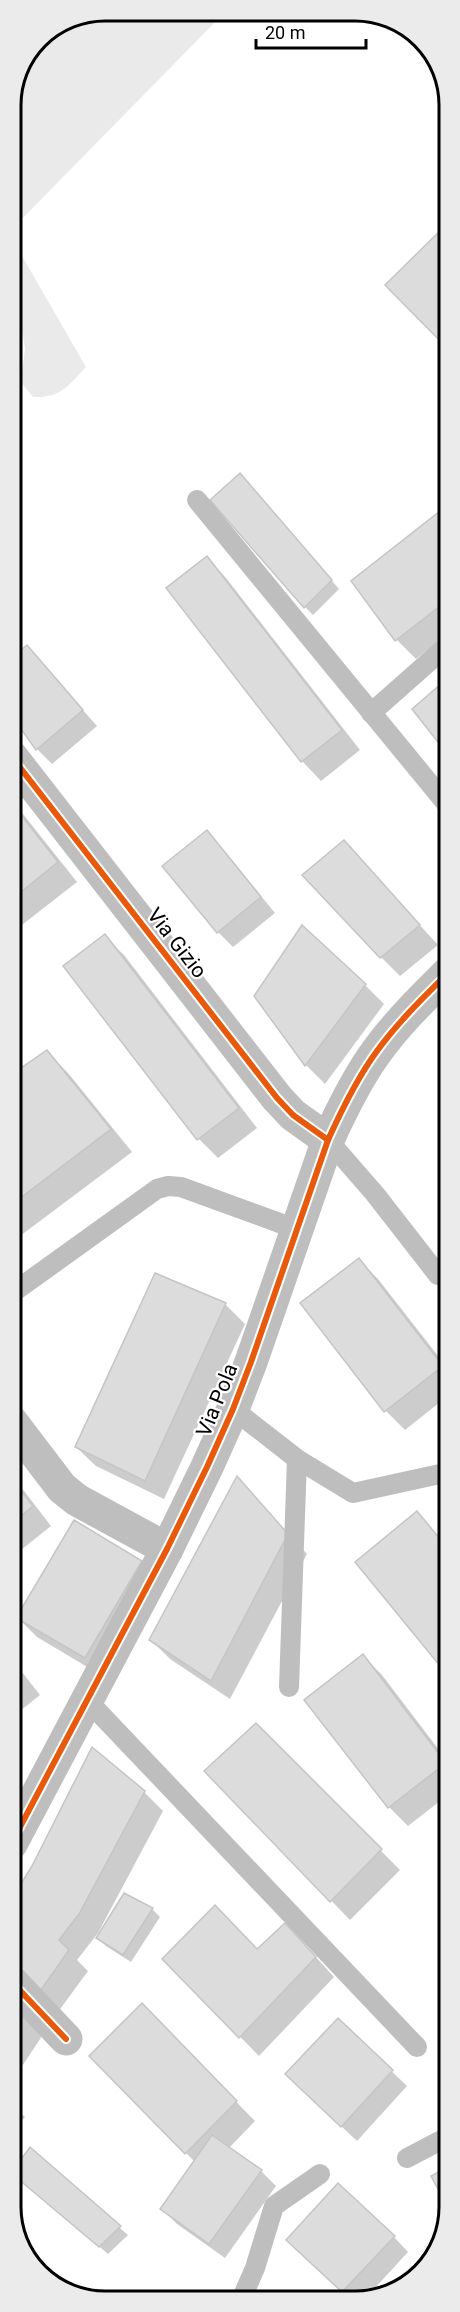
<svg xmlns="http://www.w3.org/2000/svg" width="460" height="2312" font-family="Roboto,sans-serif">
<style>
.green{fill:#eaeaea}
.shadow{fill:#0003}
.building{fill:#dcdcdc;stroke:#c5c5c5;stroke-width:1.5}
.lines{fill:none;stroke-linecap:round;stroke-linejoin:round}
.service{stroke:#bebebe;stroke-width:20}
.minor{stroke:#bebebe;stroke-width:33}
.tertiary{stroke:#bebebe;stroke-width:33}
.cycleway-casing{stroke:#fff;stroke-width:10}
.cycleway{stroke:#e8590c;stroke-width:6}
.labels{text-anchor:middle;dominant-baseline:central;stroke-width:4.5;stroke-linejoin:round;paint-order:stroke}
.street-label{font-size:21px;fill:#000;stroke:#fff}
.rim{fill:none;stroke:#000;stroke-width:3}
</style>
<rect width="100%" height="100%" fill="#fff"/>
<!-- green -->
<g class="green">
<polygon points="105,11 225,12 11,230 11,99 38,38"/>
<path d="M11,237L86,367C68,386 61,398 33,397L21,382L25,349L22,328L11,317Z"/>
</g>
<!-- shadow -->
<g class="shadow">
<polygon points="248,483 339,589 313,615 305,607"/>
<polygon points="449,505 449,633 416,659 397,640 353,581"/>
<polygon points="207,558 226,578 360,750 321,781 302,761 168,589"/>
<polygon points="27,647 97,726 52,764 37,749 11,713 11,660"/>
<polygon points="11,799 77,882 18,928 11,921"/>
<polygon points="207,832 221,847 275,913 233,947 218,932"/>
<polygon points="344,842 438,945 400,976 381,957"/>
<polygon points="104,936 124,955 257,1128 218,1158 199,1139"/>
<polygon points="365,985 384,1004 325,1084 306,1065 256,996"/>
<polygon points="47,1052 68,1073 132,1152 12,1242 11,1077"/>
<polygon points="359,1260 378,1279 449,1370 449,1395 405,1430 386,1411 303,1304"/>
<polygon points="156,1275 226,1305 245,1324 164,1499 96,1466 76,1447"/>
<polygon points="11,1474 51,1526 11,1558"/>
<polygon points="237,1478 307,1554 230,1699 170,1659 150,1639"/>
<polygon points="417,1513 449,1548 449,1674 357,1563"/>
<polygon points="141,1562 160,1581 104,1677 37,1637 18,1618"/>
<polygon points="363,1656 382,1675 449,1763 449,1794 408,1826 389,1807 306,1700"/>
<polygon points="11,1658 40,1695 11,1718"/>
<polygon points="256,1725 400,1870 350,1920 206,1771"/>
<polygon points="144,1792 163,1811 98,1933 77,1960 88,1971 58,2012 11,1966"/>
<polygon points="152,1909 160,1917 131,1962 106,1946 98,1938"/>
<polygon points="304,1944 334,1977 259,2056 164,1959"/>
<polygon points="11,1994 46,2030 11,2083"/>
<polygon points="142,2006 255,2121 229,2148 261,2171 276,2186 225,2258 177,2224 162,2209 195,2162 91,2056"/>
<polygon points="338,2020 407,2086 357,2141 302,2089"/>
<polygon points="11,2103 25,2117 11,2134"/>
<polygon points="30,2149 128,2235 108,2254 21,2180"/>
<polygon points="394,2237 408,2252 363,2301 352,2301 303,2255"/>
</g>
<!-- building -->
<g class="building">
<polygon points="449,222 449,350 385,285"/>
<polygon points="240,473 332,580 304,608 210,500"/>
<polygon points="449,504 449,599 395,641 351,581"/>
<polygon points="207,556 342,730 301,762 166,588"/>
<polygon points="27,645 83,710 36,750 11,715 11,658"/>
<polygon points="449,677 449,756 412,709"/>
<polygon points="11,802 58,862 11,900"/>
<polygon points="207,830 261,897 217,933 162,866"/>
<polygon points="344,840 420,925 380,958 302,875"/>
<polygon points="302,925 366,984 305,1066 254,996"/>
<polygon points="105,934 239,1108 197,1140 63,966"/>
<polygon points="47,1050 111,1129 11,1205 11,1075"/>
<polygon points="359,1258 443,1366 384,1412 300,1303"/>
<polygon points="155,1273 226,1303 145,1481 75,1447"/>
<polygon points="237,1476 288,1534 211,1681 149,1640"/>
<polygon points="11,1478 33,1506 11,1524"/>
<polygon points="417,1511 449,1550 449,1677 355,1562"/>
<polygon points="74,1520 142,1561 85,1658 16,1618"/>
<polygon points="363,1654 446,1763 388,1808 304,1700"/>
<polygon points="11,1661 22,1675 11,1684"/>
<polygon points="256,1723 382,1849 330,1902 204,1771"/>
<polygon points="92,1747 145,1791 79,1914 59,1940 69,1950 38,1994 11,1968 11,1900 32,1866"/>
<polygon points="124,1893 153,1908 123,1955 96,1938"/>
<polygon points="215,1905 257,1949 285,1923 316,1957 239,2038 162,1959"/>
<polygon points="11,1993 27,2009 11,2034"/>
<polygon points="142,2003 237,2101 185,2154 89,2056"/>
<polygon points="338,2018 393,2070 341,2127 285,2074"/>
<polygon points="212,2135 262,2170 209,2244 160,2209"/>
<polygon points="30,2147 121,2226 99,2247 11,2173"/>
<polygon points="449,2166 449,2210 431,2176"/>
<polygon points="338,2183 395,2236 342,2292 286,2240"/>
</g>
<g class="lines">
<!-- service -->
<g class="service">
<polyline points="197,500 449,807"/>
<polyline points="371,713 449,644"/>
<polyline points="328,1140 375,1194 438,1275 449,1265"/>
<polyline points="11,1294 157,1189 168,1186 181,1187 296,1229"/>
<polyline points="233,1409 297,1459 353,1493 449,1472"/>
<polyline points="289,1687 297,1459"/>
<polyline points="87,1700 417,2047"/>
<polyline points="407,2158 449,2136"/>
<polyline points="241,2300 255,2268 274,2206 320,2174"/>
</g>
<!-- minor -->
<g class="minor">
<polyline points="11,756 277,1098 293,1115 328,1140"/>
<polyline points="11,1421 62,1488 77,1500 167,1549"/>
<polyline points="11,1981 66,2039"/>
</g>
<!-- tertiary -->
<path class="tertiary" d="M11,1844L167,1549L207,1467L233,1409L251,1362L328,1140C342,1109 357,1078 377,1051C398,1022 424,997 449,972"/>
<!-- cycleway casing -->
<g class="cycleway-casing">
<g id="cycleway">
<polyline points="11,756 277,1098 293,1115 328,1140"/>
<path d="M11,1844L167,1549L207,1467L233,1409L251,1362L328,1140C342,1109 357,1078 377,1051C398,1022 424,997 449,972"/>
<polyline points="11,1981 66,2039"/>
</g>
</g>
<!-- cycleway -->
<use href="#cycleway" class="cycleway"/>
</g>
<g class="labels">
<!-- street labels -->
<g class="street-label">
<text transform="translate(177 943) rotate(52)">Via Gizio</text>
<text transform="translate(217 1400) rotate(-68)">Via Pola</text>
</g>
</g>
<!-- crop -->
<path d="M0 0H460V2312H0ZM105 21H355A84 84 0 0 1 439 105V2207A84 84 0 0 1 355 2291H105A84 84 0 0 1 21 2207V105A84 84 0 0 1 105 21Z" fill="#ebebeb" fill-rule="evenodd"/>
<path class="rim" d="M105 21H355A84 84 0 0 1 439 105V2207A84 84 0 0 1 355 2291H105A84 84 0 0 1 21 2207V105A84 84 0 0 1 105 21Z"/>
<!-- scale -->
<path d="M256 39v9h110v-9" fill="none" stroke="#000000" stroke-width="3"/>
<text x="265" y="39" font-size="18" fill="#000000" stroke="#ffffff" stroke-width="4.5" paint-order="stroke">20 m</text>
</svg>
